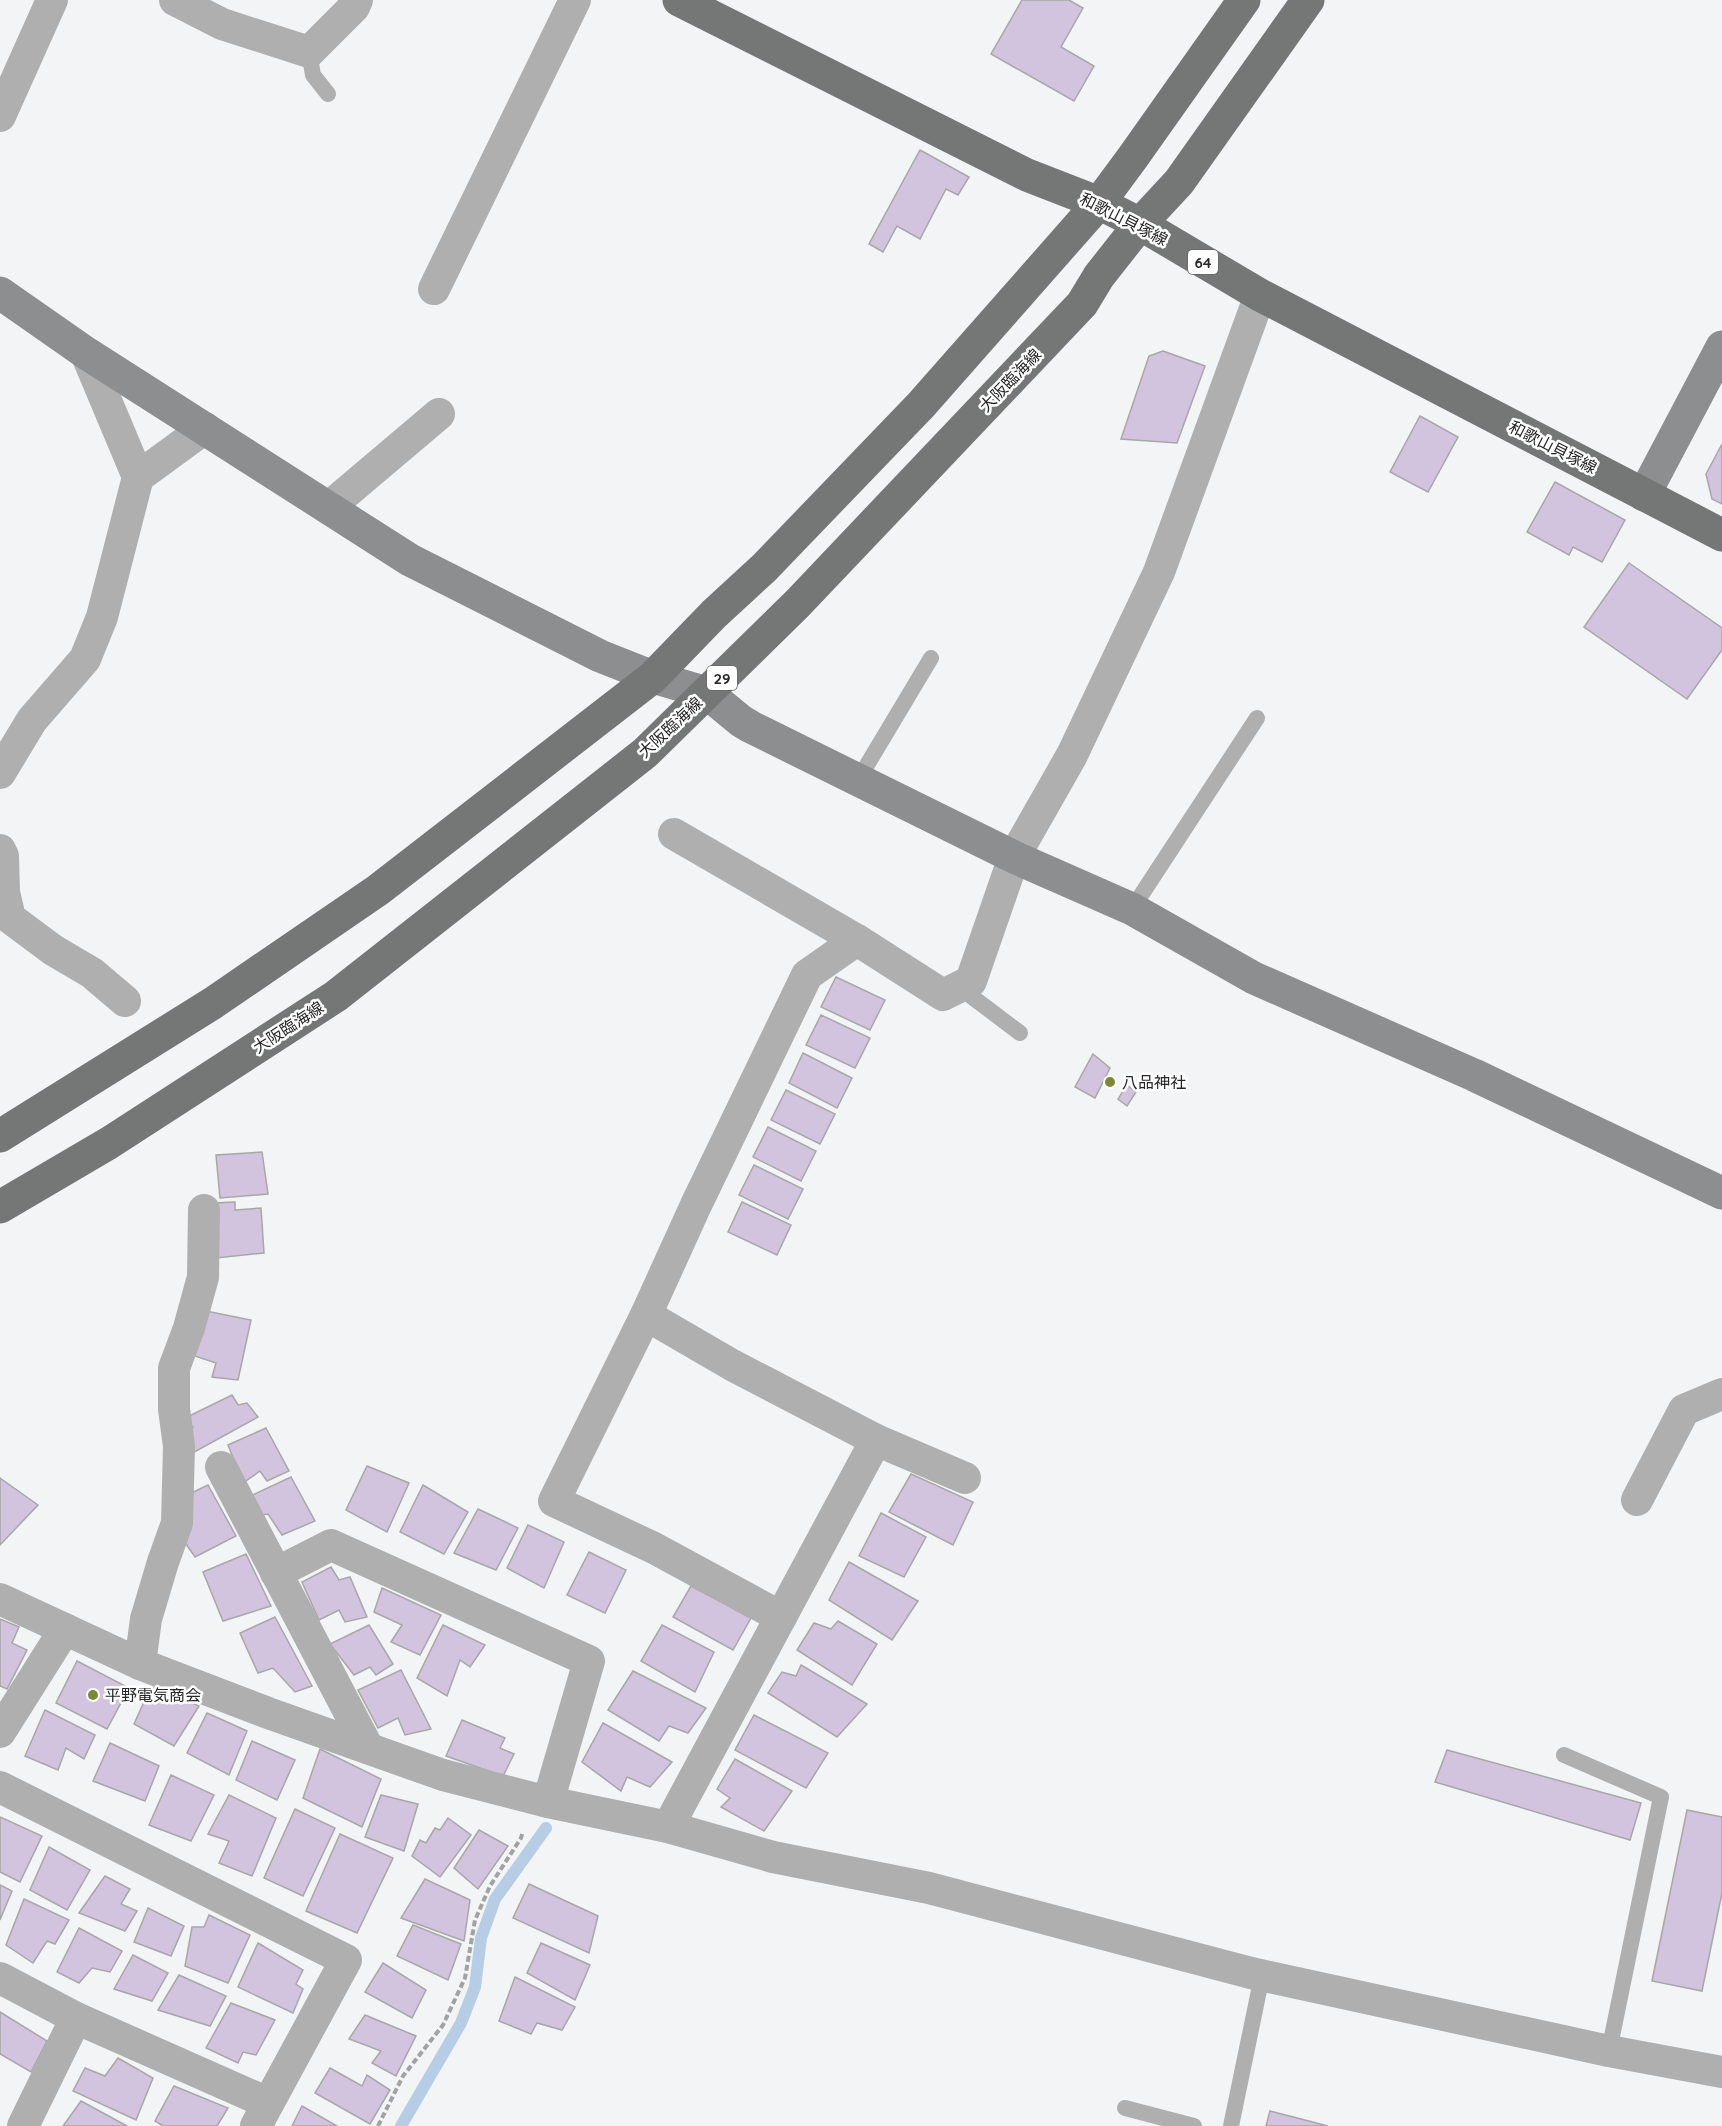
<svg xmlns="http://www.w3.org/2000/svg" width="1722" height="2126" font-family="Quicksand,'Noto Sans JP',sans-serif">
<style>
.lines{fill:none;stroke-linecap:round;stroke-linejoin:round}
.stream{stroke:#b7cde6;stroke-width:12}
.building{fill:#d2c3df;stroke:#a8a7a8;stroke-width:1.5}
.path{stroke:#a1a2a3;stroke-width:4;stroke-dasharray:6 3;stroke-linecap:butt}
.lane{stroke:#afafb0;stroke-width:16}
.street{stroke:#afafb0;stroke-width:32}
.secondary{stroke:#8d8e8f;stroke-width:33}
.primary{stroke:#757777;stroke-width:33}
.poi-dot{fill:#7e8733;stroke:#fff;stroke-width:2}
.labels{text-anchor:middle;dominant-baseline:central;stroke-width:5;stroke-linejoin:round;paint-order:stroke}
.shield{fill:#fff;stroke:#676767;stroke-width:1.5}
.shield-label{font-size:15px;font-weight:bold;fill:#262626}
.street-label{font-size:16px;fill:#262626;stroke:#fff}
.poi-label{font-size:16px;fill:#262626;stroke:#fff;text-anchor:start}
</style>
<rect width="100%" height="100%" fill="#f2f4f5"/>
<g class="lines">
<!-- stream -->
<polyline class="stream" points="401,2126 461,2023 475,1987 481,1938 495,1899 546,1828"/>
</g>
<!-- building -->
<g class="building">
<polygon points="1022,0 1069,0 1083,8 1061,47 1094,66 1074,101 991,54"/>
<polygon points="920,150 969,177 958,195 946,189 920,239 897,226 883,252 869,244"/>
<polygon points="1163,351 1205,366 1177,443 1121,439 1149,356"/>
<polygon points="1420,416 1458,437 1428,492 1390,472"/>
<polygon points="1722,444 1722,504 1712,499 1706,474"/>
<polygon points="1555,482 1625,520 1602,562 1573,547 1569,555 1527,532"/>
<polygon points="1629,563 1722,628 1722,650 1687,699 1584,627"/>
<polygon points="836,977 885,1000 870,1030 821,1007"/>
<polygon points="821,1015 870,1038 855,1068 806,1045"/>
<polygon points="803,1053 852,1078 837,1108 789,1083"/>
<polygon points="1093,1054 1110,1068 1095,1098 1075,1087"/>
<polygon points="1127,1085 1136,1092 1127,1106 1118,1099"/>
<polygon points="786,1090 835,1114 820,1144 771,1120"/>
<polygon points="768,1127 816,1151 801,1181 753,1157"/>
<polygon points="262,1152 268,1194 220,1198 216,1155"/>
<polygon points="754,1165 803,1189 788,1219 739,1195"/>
<polygon points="235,1202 235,1210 261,1208 264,1253 216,1258 213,1203"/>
<polygon points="742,1202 791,1225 777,1255 728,1232"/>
<polygon points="201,1310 251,1320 238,1380 212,1377 216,1363 195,1356"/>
<polygon points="232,1395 238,1405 247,1403 258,1417 189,1455 181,1434 193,1427 185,1418"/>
<polygon points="266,1428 289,1471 267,1481 260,1471 243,1483 228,1445"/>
<polygon points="367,1466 409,1483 387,1532 346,1510"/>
<polygon points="911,1474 973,1502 953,1545 889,1512"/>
<polygon points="291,1477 315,1521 282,1535 268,1514 256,1516 246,1498"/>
<polygon points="0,1478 38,1505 0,1545"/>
<polygon points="208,1485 236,1536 195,1557 182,1538 185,1496"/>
<polygon points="423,1485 468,1512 444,1554 400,1532"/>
<polygon points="478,1509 518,1528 496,1570 454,1553"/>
<polygon points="881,1513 926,1537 904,1577 859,1556"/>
<polygon points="528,1525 564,1542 544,1588 507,1568"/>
<polygon points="589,1552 626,1570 605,1613 567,1595"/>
<polygon points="246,1554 271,1606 223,1621 203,1572"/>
<polygon points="849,1562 918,1601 892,1640 829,1600"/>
<polygon points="331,1567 339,1580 350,1577 367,1617 345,1622 339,1610 319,1620 302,1582"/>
<polygon points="691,1586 751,1618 733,1650 673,1617"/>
<polygon points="382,1588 441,1615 420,1655 391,1642 402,1625 374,1612"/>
<polygon points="275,1617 312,1686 295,1692 273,1668 258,1673 240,1633"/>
<polygon points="0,1619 19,1627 12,1643 27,1650 7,1689 0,1686"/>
<polygon points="838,1621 877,1644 852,1685 797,1650 814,1623 831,1629"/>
<polygon points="369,1625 393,1664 376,1675 370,1667 354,1675 330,1644"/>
<polygon points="443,1625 485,1645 470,1667 460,1660 447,1696 417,1678"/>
<polygon points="662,1625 714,1652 695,1692 641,1661"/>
<polygon points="77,1661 129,1688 107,1729 56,1703"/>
<polygon points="801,1665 867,1704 837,1737 768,1693 782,1672 796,1676"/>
<polygon points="401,1670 431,1729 405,1735 398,1718 378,1728 358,1690"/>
<polygon points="633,1671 706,1708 688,1733 669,1726 659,1741 608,1710"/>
<polygon points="152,1684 199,1706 174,1746 134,1724"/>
<polygon points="45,1710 95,1735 84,1759 66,1748 58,1770 25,1756"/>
<polygon points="207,1713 247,1731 229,1775 187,1753"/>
<polygon points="754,1715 828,1753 806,1788 735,1750"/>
<polygon points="462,1720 505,1738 500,1748 514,1754 503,1776 446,1756"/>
<polygon points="603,1723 672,1762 650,1787 627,1777 621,1791 582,1762"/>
<polygon points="252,1741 295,1760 277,1800 236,1780"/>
<polygon points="110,1743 159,1766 145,1801 93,1781"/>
<polygon points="320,1749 381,1779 362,1827 303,1798"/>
<polygon points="1447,1750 1641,1803 1630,1840 1435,1782"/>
<polygon points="735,1759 792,1791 764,1831 721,1807 730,1798 717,1789"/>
<polygon points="171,1775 214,1795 191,1841 149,1825"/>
<polygon points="229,1795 276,1818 252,1876 219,1863 229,1841 208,1834"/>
<polygon points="381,1795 418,1804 404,1851 365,1837"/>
<polygon points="295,1809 335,1828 303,1896 264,1878"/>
<polygon points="1687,1810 1722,1817 1722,1893 1702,1991 1652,1981"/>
<polygon points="0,1817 42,1836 20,1882 0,1872"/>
<polygon points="448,1818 471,1835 440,1877 412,1856 420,1840 426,1843 435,1828 440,1830"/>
<polygon points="479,1830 508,1846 478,1889 454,1868"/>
<polygon points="340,1834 393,1858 357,1933 306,1911"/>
<polygon points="49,1847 90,1870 67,1910 30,1890"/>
<polygon points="105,1876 130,1889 121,1904 137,1911 125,1931 79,1913"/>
<polygon points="425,1879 470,1900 464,1941 401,1918"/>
<polygon points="529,1884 598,1916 589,1953 513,1918"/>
<polygon points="0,1885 12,1891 0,1920"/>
<polygon points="24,1899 69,1920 55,1944 47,1941 33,1963 6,1945"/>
<polygon points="148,1908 184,1926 171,1956 134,1942"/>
<polygon points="209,1915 250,1935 228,1983 185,1966 192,1927 204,1927"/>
<polygon points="413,1925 461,1944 448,1980 397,1956"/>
<polygon points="79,1928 122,1951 110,1972 92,1968 79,1983 57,1972"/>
<polygon points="258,1943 303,1970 296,1984 303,1989 293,2013 238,1987"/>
<polygon points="541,1943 590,1965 575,2000 527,1973"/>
<polygon points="133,1955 168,1973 152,2001 114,1989"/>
<polygon points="383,1963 426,1990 412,2018 365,1992"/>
<polygon points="179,1975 226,1996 210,2026 158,2010"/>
<polygon points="515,1977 575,2007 562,2030 537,2023 531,2034 499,2021"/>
<polygon points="231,2003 275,2020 256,2055 243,2052 238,2063 206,2048"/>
<polygon points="0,2012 47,2041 31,2072 0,2054"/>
<polygon points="365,2015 416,2036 396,2076 372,2063 381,2051 349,2039"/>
<polygon points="118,2058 153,2078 136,2120 73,2091 85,2068 105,2076"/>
<polygon points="330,2068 362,2086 367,2075 390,2090 370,2124 315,2093"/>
<polygon points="174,2086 228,2108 217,2126 163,2126 155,2121"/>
<polygon points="81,2101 127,2126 63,2126"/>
<polygon points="302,2106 337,2126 292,2126"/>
<polygon points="1270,2111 1328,2126 1266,2126"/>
</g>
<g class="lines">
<!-- path -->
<polyline class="path" points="378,2126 403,2076 443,2025 465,1978 475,1920 490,1886 521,1838 523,1831"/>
<!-- lane -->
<g class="lane">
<polyline points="309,52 313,75 328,94"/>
<polyline points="858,780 931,658"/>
<polyline points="1132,909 1257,718"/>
<polyline points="959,987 1020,1033"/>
<polyline points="1564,1755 1661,1797 1609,2051"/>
<polyline points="1125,2108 1194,2126"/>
<polyline points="1231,2126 1262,1976"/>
</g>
<!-- street -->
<g class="street">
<polyline points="175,0 222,24 309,52 354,7 357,0"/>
<polyline points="0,116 52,0"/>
<polyline points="434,289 575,0"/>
<polyline points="138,477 205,428"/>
<polyline points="328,508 439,414"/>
<polyline points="0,773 32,720 85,659 102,617 138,477 86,353"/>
<polyline points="674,834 857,940 943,995 971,981 1014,857 1072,755 1159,572 1260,295"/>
<polyline points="0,850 3,856 4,892 10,918 53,950 92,973 125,1001"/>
<polyline points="646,1315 732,1365 876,1440"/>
<polyline points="221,1467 368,1748"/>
<polyline points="1637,1500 1684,1410 1722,1394"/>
<polyline points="276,1573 331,1545 589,1661 548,1802"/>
<polyline points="0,1599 140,1664 268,1713 443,1775 548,1802 668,1827 773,1857 929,1888 1251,1973 1609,2051 1722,2072"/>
<polyline points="781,1617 654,1548 554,1501 646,1315 696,1205 807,975 857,940"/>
<polyline points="140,1664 146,1619 163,1562 177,1523 179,1446 174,1409 174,1368 189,1328 203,1277 204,1210"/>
<polyline points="0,1732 65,1629"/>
<polyline points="0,1787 346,1960 256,2126"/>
<polyline points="668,1827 876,1440 965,1478"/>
<polyline points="0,1978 76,2018 268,2103"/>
<polyline points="23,2126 76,2018"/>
</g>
<!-- secondary -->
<g class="secondary">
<polyline points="0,293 86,353 410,560 600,656 653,677 707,693 741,721 751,727 1014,857 1132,909 1254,978 1474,1075 1722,1193"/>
<polyline points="1644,495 1722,347"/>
</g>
<!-- primary -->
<g class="primary">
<polyline points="679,0 1027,175 1099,203 1140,224 1260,295 1722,535"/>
<polyline points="0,1136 213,1003 378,890 653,677 714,614 764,568 921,405 1099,203 1133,157 1244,0"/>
<polyline points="0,1207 109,1143 336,996 645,753 798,603 1082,304 1099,276 1140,224 1179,182 1308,0"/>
</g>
</g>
<!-- markers -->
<g class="poi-dot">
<circle cx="1110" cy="1082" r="6"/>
<circle cx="93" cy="1695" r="6"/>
</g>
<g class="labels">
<!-- shield labels -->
<g class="shield">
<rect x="1188" y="250" width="30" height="24" rx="4.5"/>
<rect x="707" y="666" width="30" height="24" rx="4.5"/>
</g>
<g class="shield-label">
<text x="1203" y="262">64</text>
<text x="722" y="678">29</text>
</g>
<!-- street labels -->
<g class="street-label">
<text transform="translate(1124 219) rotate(27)">和歌山貝塚線</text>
<text transform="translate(1010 380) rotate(-46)">大阪臨海線</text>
<text transform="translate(1553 447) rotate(27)">和歌山貝塚線</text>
<text transform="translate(670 727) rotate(-43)">大阪臨海線</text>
<text transform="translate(288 1027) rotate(-33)">大阪臨海線</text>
</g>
<!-- poi labels -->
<g class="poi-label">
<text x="1122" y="1082">八品神社</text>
<text x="105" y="1695">平野電気商会</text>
</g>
</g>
</svg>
